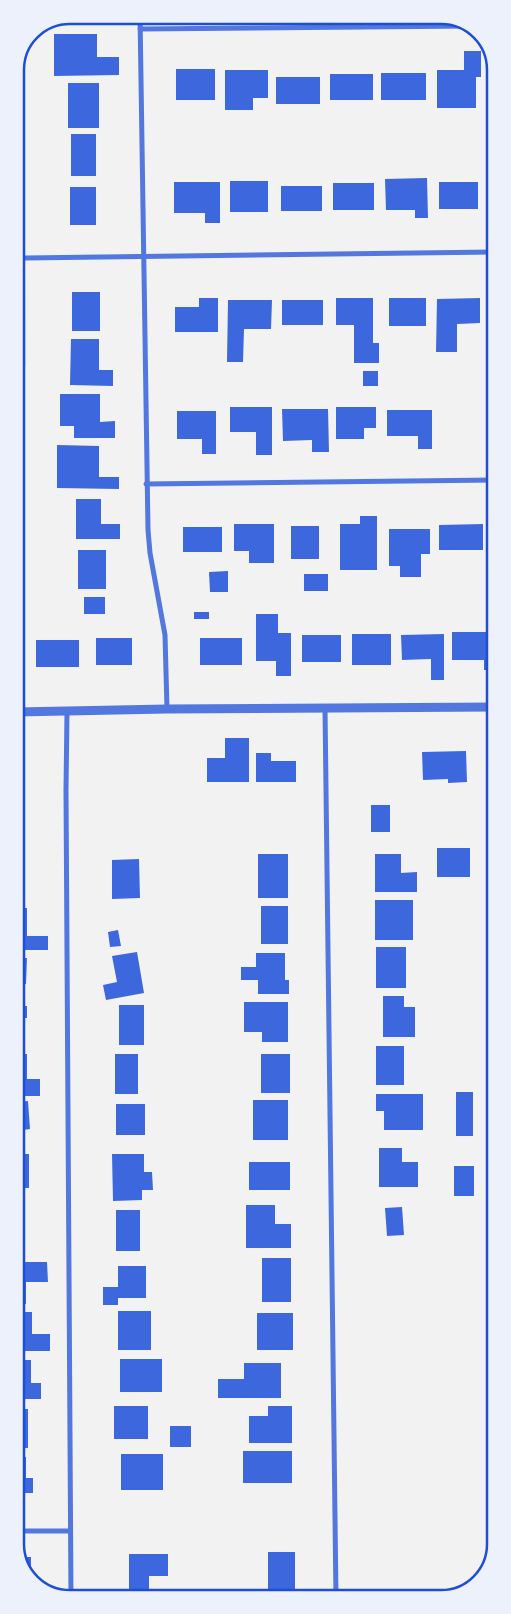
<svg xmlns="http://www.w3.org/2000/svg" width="511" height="1614" font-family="'Alegreya Sans',sans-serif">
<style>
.green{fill:#dbe4f7}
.building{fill:#3d67dc}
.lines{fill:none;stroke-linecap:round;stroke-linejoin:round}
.minor{stroke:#5277de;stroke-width:5}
.tertiary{stroke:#5277de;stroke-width:9}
.rim{fill:none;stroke:#1d4ed8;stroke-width:2.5}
</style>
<rect width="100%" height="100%" fill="#f2f2f2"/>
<!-- green -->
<polygon class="green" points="23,49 26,366 15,366 15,67"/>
<!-- building -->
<g class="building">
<rect x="69" y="15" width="42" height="9"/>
<polygon points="54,34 97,34 97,57 119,57 119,75 54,76"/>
<polygon points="464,51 481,51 481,77 476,77 476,108 437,108 437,70 464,70"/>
<rect x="176" y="69" width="39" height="31"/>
<polygon points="225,70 268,70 268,98 253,98 253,110 225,110"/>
<rect x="488" y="72" width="6" height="26"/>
<rect x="381" y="73" width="45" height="27"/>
<rect x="330" y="74" width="43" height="26"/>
<rect x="276" y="77" width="44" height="27"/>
<rect x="68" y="83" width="31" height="45"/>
<rect x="71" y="134" width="25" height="42"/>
<polygon points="427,178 428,218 415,218 415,210 386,210 385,179"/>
<rect x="230" y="181" width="38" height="31"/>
<polygon points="174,182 220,182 220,223 205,223 205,213 174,213"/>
<rect x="439" y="182" width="39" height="27"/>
<rect x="333" y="183" width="41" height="27"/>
<rect x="490" y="184" width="4" height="27"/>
<rect x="281" y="186" width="41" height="25"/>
<rect x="70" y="187" width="26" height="38"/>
<rect x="72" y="292" width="28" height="39"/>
<polygon points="199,298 218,298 218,332 175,332 175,307 199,307"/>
<polygon points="336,298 373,298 373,343 379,343 379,363 354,363 354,325 336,325"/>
<rect x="389" y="298" width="37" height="28"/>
<polygon points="480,298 480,323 457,324 457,352 436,352 437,299"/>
<polygon points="491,298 494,298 495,325 491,325"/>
<polygon points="228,300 272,300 271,329 244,329 243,362 227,362"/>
<rect x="282" y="300" width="41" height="25"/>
<polygon points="71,339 99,339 99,370 113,370 113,386 70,385"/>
<rect x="363" y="371" width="15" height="15"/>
<polygon points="60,394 100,394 100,422 115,421 115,438 74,438 74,426 60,426"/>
<polygon points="230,407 272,407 272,455 256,455 256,432 230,432"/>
<polygon points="336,407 376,407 376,428 364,428 364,439 336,439"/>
<polygon points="282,409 328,409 329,452 312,452 312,440 283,441"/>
<polygon points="387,410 432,410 432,449 418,449 418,436 387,436"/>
<polygon points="177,411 216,411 216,454 202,454 202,439 177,439"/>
<polygon points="57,445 99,446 99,477 119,477 119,489 57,488"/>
<polygon points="76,499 101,499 101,524 120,524 120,539 76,539"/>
<polygon points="360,516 377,516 377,570 340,570 340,524 360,524"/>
<polygon points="234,524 274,524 274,563 249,563 249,551 234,551"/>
<polygon points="483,524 483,550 439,550 439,525"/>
<rect x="291" y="526" width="28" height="33"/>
<rect x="183" y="527" width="39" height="25"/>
<polygon points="389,529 430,529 430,554 421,554 421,577 400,577 400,566 389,566"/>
<rect x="78" y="550" width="28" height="39"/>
<polygon points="228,571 228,592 210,592 209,572"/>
<rect x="304" y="574" width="24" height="17"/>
<rect x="84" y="597" width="21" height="17"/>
<rect x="194" y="612" width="15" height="7"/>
<polygon points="256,614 278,614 278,633 291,633 291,676 276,676 276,661 256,661"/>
<polygon points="452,632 495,632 495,670 484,670 484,660 452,660"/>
<rect x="352" y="634" width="39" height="31"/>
<polygon points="444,634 444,680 431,680 431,659 402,660 401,635"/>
<rect x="302" y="635" width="39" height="27"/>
<rect x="96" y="638" width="36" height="27"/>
<rect x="200" y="638" width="42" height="27"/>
<rect x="36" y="640" width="43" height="27"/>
<polygon points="225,738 249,738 249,782 207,782 207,758 225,758"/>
<polygon points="466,751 467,782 448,783 448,779 423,780 422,752"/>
<rect x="491" y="751" width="4" height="34"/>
<polygon points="256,753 271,753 271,761 296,761 296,782 256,782"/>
<rect x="371" y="805" width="19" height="27"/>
<rect x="437" y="848" width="33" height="29"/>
<rect x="258" y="854" width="30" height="44"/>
<polygon points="375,854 401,854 401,873 417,872 417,892 375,892"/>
<polygon points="139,859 140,898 112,899 112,860"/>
<rect x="375" y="900" width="38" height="40"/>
<rect x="261" y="906" width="27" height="38"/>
<polygon points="16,908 27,908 27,936 48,936 48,950 16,950"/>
<polygon points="118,930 121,946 110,947 108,932"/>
<rect x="376" y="947" width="30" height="41"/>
<polygon points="137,952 144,993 106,1000 103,985 117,982 112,956"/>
<polygon points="256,953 285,953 285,980 289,980 289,994 258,994 258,980 241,980 241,967 256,967"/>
<polygon points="16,958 27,958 26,984 16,984"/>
<polygon points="383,996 404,996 404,1007 415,1007 415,1037 383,1037"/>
<polygon points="244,1002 288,1002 288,1042 262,1042 262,1032 244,1032"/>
<rect x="119" y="1005" width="25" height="40"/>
<polygon points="16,1006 27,1006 27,1018 21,1018 21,1045 16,1045"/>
<rect x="376" y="1046" width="28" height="39"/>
<polygon points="16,1054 27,1054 27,1079 40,1079 40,1096 16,1096"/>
<rect x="115" y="1054" width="23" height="40"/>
<rect x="261" y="1054" width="29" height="39"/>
<rect x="456" y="1092" width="17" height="44"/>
<polygon points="376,1094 423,1094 423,1130 384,1130 384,1111 376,1111"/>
<rect x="253" y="1100" width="35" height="40"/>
<polygon points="28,1101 30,1129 23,1130 24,1141 16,1141 16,1102"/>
<rect x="116" y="1104" width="29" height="31"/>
<polygon points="379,1148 402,1148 402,1162 418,1162 418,1187 379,1187"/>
<rect x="16" y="1154" width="13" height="34"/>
<polygon points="112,1154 144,1154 144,1172 152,1172 153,1190 142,1190 142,1200 113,1201"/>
<rect x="249" y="1162" width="41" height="28"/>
<rect x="454" y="1166" width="20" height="30"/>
<polygon points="246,1205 275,1205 275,1224 291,1224 291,1248 246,1248"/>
<polygon points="402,1207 404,1235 387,1236 385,1208"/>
<rect x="116" y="1210" width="24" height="41"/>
<rect x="262" y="1258" width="29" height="44"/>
<polygon points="16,1262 47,1262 48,1282 26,1282 26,1304 17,1304"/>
<polygon points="118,1266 146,1266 146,1298 118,1298 118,1305 103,1305 103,1287 118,1287"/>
<rect x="118" y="1311" width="33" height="39"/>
<polygon points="17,1312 32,1312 32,1334 50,1334 50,1351 17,1351"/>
<rect x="257" y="1313" width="36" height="37"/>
<rect x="120" y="1359" width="42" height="33"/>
<polygon points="17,1360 31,1360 31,1383 41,1383 41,1399 17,1399"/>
<polygon points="244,1363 281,1363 281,1398 218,1398 218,1379 244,1379"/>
<rect x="114" y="1406" width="34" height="33"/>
<polygon points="268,1406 292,1406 292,1443 249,1443 249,1416 268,1416"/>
<rect x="17" y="1409" width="11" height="39"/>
<rect x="170" y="1426" width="21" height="21"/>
<rect x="243" y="1451" width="49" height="32"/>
<rect x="121" y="1454" width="42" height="36"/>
<polygon points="17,1456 26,1457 26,1478 33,1478 33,1493 17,1493"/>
<rect x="268" y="1552" width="27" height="39"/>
<polygon points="129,1554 168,1554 168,1576 149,1576 149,1596 129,1596"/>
<polygon points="17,1557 31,1557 31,1581 17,1558"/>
</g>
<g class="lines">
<!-- minor -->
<g class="minor">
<polyline points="140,15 148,530 150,553 165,635 167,709"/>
<polyline points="140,29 471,26"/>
<polyline points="25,258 494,252"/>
<polyline points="146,484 495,480"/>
<polyline points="325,708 336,1598"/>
<polyline points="67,712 66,790 71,1599"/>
<polyline points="17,1531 70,1531"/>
</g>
<!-- tertiary -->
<polyline class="tertiary" points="16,712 167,709 495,707"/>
</g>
<!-- crop -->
<path d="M0 0H511V1614H0ZM70 24H441A46 46 0 0 1 487 70V1544A46 46 0 0 1 441 1590H70A46 46 0 0 1 24 1544V70A46 46 0 0 1 70 24Z" fill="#edf1fc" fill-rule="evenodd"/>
<path class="rim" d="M70 24H441A46 46 0 0 1 487 70V1544A46 46 0 0 1 441 1590H70A46 46 0 0 1 24 1544V70A46 46 0 0 1 70 24Z"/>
</svg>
